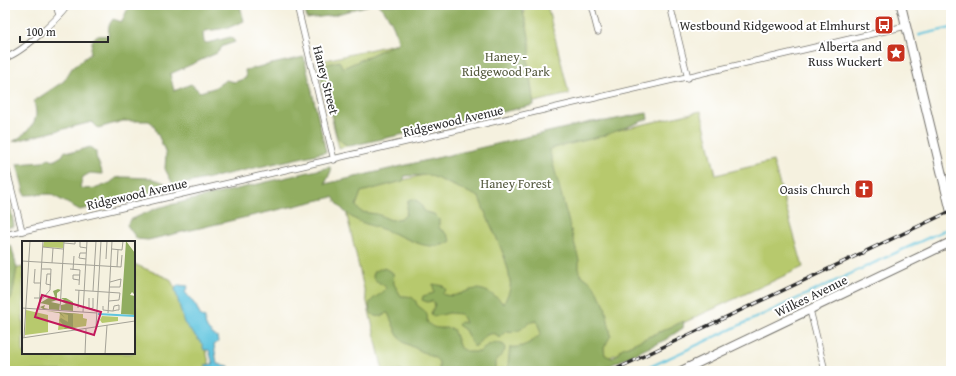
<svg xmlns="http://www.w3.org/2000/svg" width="956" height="376" font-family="'Gentium Book Plus',serif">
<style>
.green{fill:#b7c96d;stroke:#717a4c}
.forest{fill:#91ad60;stroke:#5e6c46}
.water{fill:#61c5df;stroke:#467885}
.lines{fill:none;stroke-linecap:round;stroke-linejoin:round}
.stream{stroke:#61c5df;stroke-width:2}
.street-casing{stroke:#72706a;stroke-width:7}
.secondary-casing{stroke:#72706a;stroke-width:10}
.street{stroke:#fff;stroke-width:5.5}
.secondary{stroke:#fff;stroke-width:8}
.rail-casing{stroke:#2b2b2b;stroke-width:3.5}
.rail{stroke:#fff;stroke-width:2;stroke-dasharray:6;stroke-linecap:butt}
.labels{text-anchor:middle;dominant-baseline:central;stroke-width:4;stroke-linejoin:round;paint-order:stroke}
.poi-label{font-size:13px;fill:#2b2b2b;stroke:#fff;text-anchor:end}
.park-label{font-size:13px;fill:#555a3f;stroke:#fff}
.street-label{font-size:13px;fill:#2b2b2b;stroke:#fff}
.inset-river{fill:none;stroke:#61c5df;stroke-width:2}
.inset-road{fill:none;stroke:#a4a297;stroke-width:1}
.view{fill:#c2185b;fill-opacity:0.15;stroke:#c2185b;stroke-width:2}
.inset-edge{fill:none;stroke:#2b2b2b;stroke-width:2}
</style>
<rect width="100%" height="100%" fill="#fff"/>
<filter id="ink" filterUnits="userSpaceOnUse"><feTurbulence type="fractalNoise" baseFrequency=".025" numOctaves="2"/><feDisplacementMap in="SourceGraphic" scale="8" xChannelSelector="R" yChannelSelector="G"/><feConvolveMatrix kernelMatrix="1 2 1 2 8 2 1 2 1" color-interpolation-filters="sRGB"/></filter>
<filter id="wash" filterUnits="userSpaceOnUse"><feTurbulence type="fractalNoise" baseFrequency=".012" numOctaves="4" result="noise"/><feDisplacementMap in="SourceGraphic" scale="16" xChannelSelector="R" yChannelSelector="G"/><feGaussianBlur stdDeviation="0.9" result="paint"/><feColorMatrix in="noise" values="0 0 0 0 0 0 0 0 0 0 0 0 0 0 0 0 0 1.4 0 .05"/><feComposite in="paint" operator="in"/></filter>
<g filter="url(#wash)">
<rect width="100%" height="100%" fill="#f5f1df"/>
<!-- green -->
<g class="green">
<polygon points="523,5 547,5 569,94 339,148 318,62 525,13"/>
<polygon points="701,111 716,175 773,161 803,267 580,371 383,371 342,194"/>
<polygon points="134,264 170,279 203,338 211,371 5,371 5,271 23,267 23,353 134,353"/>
</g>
<!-- forest -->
<g class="forest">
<path d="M129,5L240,6L244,21L228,28L205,31L203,33L204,42L207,43L231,37L235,42L223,46L217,53L170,74L174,91L191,84L200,92L214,88L226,80L235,82L246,78L245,70L304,57L326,152L174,186L165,169L166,155L163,146L153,124L149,121H123L98,128L92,122L12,142C22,137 35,126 36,115C36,111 35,105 34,101L64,81L72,68L90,54C93,41 89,34 108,36L109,25L113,19L122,22Z"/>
<polygon points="304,5 369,5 334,15 307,19"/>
<path d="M378,5H520C526,19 531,40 530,55H527L534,105L350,146C332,140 336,127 332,113C332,110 329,108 328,105C322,93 321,79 320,66L339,61L343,68C362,60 379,50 398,43C397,30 388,12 378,5Z"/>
<path d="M647,113L648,119L603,136L549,149L579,260V273L593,284L605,306L611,335L604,348L605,355L612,358L616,356L621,349L684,321L683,328L665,340L598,371H510L508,364L510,347C521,349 533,342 541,334L537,321C520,323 526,334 506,331L499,338L496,334C486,332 482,339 476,346H473L465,330L458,325L460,322L465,323L461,314L449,313L433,317L431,313L435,305L433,301L427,302L422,300L423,296L434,293L433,284L443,286L446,290L442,294C465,303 471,272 504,304C506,297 512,289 510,281C507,252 488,224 479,197L429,175L405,176L403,181L361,192L356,206L361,212L377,214L391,220L402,218L406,215L408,200L413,199L419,202L425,212L434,214L439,219V228L447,234L451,241C432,253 413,241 395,234C368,222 351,226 333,197L148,240L137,239L127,225L130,220L157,208L330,167L331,171L325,184L591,122L606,121Z"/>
<path d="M90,147L96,152C95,160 102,166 102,174L90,173L83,177L80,187L84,189L97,188L110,183L116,178L123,177L151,178L165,183L167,189L80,210L50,194L25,195L17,164L42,162L49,158L53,161L62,156L65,151L73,152Z"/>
<polygon points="5,181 14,226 5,228"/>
<polygon points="11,245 17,268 12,297 5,306 5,246"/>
<path d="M384,268L393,273L394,284L401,296C409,296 415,296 417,305C423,310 429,312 427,321C433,332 443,326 453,329L460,348L469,352H480C486,344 495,341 504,345L505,350C501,357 492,361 496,370L503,368L507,371H439V362L435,358L403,342L397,334L388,313H386L383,316C377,317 372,317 370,310C366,297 382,297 386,288C383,283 376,283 373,277L374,271Z"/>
</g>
<!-- water -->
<path class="water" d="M178,285L188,286L185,292L196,306L201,317L205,318C204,327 210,333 217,337L218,342L214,345L217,364L229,366V371H210L205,365L213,364L209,350H204L202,344L184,323L175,289Z"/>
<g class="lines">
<!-- stream -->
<g class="stream">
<polyline points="919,35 951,28"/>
<polyline points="641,371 945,230"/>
</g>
</g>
</g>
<g filter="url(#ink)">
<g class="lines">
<!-- street casing -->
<g class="street-casing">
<g id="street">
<polyline points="56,5 59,15"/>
<polyline points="297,5 334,160"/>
<polyline points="591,5 598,32"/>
<polyline points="670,5 688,78"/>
<path d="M5,58C23,52 56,21 68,5"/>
<polyline points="5,163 22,231"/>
<polyline points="5,235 906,26"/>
<polyline points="810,310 825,371"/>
</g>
</g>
<!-- secondary casing -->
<g class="secondary-casing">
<g id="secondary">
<polyline points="901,5 951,212"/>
<polyline points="681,371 951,242"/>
</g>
</g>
<!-- street -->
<use href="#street" class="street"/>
<!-- secondary -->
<use href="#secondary" class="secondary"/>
<!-- rail casing -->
<g class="rail-casing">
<polyline id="rail" points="612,371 951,211"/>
</g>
<!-- rail -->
<use href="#rail" class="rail"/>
</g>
</g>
<!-- icons -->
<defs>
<g id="bus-square" transform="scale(1)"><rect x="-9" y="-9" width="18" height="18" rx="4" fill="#c8321e" stroke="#fff"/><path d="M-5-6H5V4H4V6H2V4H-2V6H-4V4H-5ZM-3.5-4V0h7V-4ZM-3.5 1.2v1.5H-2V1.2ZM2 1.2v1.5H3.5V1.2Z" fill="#fff"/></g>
<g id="sight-square" transform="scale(1)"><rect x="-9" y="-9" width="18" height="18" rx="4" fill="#c8321e" stroke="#fff"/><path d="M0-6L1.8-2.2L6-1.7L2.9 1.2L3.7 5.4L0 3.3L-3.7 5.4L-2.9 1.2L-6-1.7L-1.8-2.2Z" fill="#fff"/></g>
<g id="church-square" transform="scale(1)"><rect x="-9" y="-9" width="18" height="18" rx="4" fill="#c8321e" stroke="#fff"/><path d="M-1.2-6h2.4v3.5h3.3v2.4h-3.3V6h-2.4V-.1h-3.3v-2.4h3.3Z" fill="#fff"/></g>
</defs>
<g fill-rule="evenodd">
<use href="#bus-square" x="884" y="25"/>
<use href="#sight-square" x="896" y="53"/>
<use href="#church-square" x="864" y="189"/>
</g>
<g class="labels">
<!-- poi labels -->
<g class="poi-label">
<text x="870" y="25">Westbound Ridgewood at Elmhurst</text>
<text x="882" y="46">Alberta and<tspan x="882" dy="15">Russ Wuckert</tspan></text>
<text x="850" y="189">Oasis Church</text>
</g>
<!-- park labels -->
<g class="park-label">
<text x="506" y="56">Haney -<tspan x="506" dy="15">Ridgewood Park</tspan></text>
<text x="516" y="183">Haney Forest</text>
</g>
<!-- street labels -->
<g class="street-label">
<text transform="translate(326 80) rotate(76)">Haney Street</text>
<text transform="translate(453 121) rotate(-13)">Ridgewood Avenue</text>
<text transform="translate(137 194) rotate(-13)">Ridgewood Avenue</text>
<text transform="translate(811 296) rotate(-26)">Wilkes Avenue</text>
</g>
</g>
<!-- overview -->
<g transform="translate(22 241)">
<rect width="113" height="113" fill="#f5f1df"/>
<path d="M22,0H42L41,7L21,6ZM4,69L26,74V91L3,94ZM38,72L61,73V77L65,78L64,85L36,89ZM80,75L96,76V80L80,82L78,79Z" fill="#b7c96d"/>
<path d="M104,0L113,12V54L110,51L108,54L113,55V74L99,73ZM36,48L39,49L35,52V59L29,61L38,63L37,69L21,68L18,66L23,64L22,67L27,68V64L18,62L28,56H33L31,50ZM39,57H44L51,61V58V70L39,69V64L44,63L39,60L42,59ZM24,70L58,73H51V86H56L42,88L43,86L37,79L39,77L46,81V74L39,72L43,77L37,72Z" fill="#91ad60"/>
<path class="inset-river" d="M76,73L113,75"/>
<path class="inset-road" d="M58,0V6L65,7M42,2L53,3V0M21,6L41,8M90,8L100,9L101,0M64,18L57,17L58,12H64M84,18L85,0M0,20L99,26L100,14M30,22L31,7M95,26L96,9M13,28L12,42H19M48,28L58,29L57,44M51,29L52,15M57,39L51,38V34H58M29,44L24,43L25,33H29M88,46H98L99,38L88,41M53,49L98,52L97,59L87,60M71,50L74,0M12,57H21L28,49L29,28H20M67,57V68L71,67V57M81,65V69L90,70H91L95,69H97V64L92,65L91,70M0,67L75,72M56,67L57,49M17,68L21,0M38,69L42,0M61,71L65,0M86,72L90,0M74,86L79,0M2,96L8,0M0,97L113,80M63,113L64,88M83,113L85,84"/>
<path class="view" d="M20,54L79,71L72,94L13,76Z"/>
<rect width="113" height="113" class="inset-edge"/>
</g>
<!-- margin -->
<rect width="956" height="376" fill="none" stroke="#fff" stroke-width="20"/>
<!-- scale -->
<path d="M20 36v6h88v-6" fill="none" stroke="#2b2b2b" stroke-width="2"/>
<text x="26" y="36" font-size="12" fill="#2b2b2b" stroke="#ffffff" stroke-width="3" paint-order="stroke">100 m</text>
</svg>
